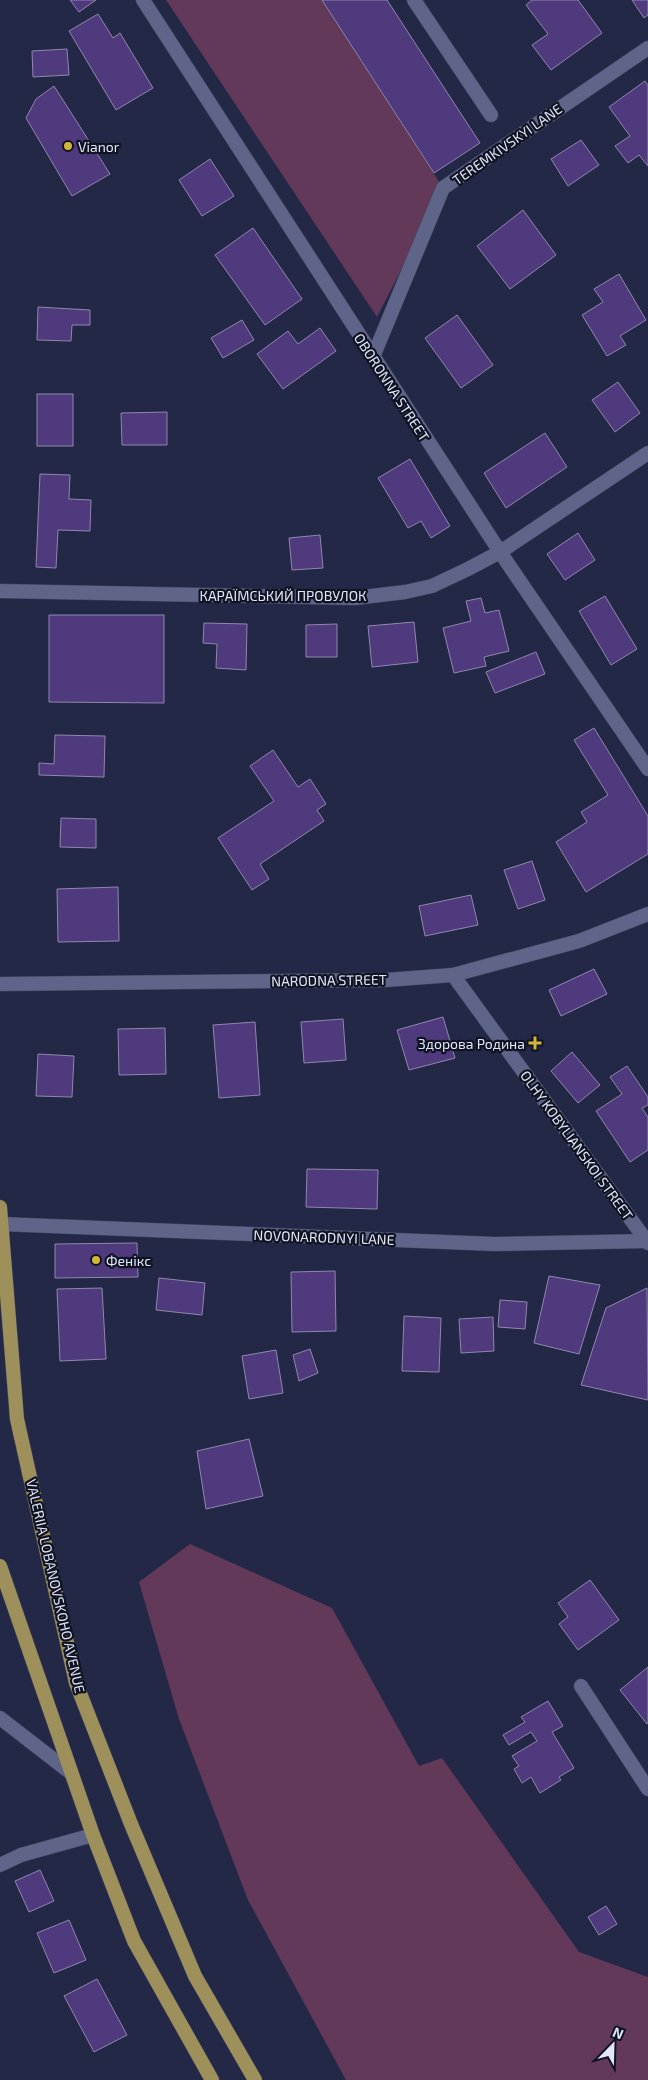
<svg xmlns="http://www.w3.org/2000/svg" width="648" height="2080" font-family="'Exo 2',sans-serif">
<style>
.green{fill:#63395a}
.building{fill:#4f3a7d;stroke:#9087ad}
.lines{fill:none;stroke-linecap:round;stroke-linejoin:round}
.service-casing{stroke:#40435e;stroke-width:15}
.minor-casing{stroke:#40435e;stroke-width:15}
.tertiary-casing{stroke:#40435e;stroke-width:15}
.primary-casing{stroke:#40435e;stroke-width:15}
.service{stroke:#5e6589;stroke-width:14}
.minor{stroke:#5e6589;stroke-width:14}
.tertiary{stroke:#5e6589;stroke-width:14}
.primary{stroke:#9d905a;stroke-width:14}
.poi-dot{fill:#d3b635;stroke:#101321;stroke-width:2}
.labels{text-anchor:middle;dominant-baseline:central;stroke-width:4.5;stroke-linejoin:round;paint-order:stroke}
.street-label{font-size:14px;fill:#e2e6fb;stroke:#101321}
.poi-label{font-size:14px;fill:#e2e6fb;stroke:#101321;text-anchor:start}
</style>
<rect width="100%" height="100%" fill="#242847"/>
<!-- green -->
<g class="green">
<polygon points="166,0 322,0 443,188 377,317"/>
<polygon points="190,1544 332,1608 419,1766 442,1758 579,1952 648,1977 648,2080 346,2080 248,1900 179,1719 139,1582"/>
</g>
<!-- building -->
<g class="building">
<polygon points="70,0 96,0 79,12"/>
<polygon points="322,0 387,0 480,143 434,173"/>
<polygon points="532,0 578,0 602,33 551,70 532,45 548,34 526,5"/>
<polygon points="632,0 648,0 648,15 644,18"/>
<polygon points="98,14 113,38 120,33 153,88 116,110 69,31"/>
<polygon points="67,49 69,75 33,77 32,51"/>
<polygon points="645,81 648,85 648,166 639,155 628,163 615,146 630,136 609,107"/>
<polygon points="54,86 110,174 72,196 26,118 36,99"/>
<polygon points="581,140 599,165 568,186 551,159"/>
<polygon points="210,159 234,196 202,216 179,180"/>
<polygon points="523,210 556,255 510,289 477,246"/>
<polygon points="253,228 302,299 265,325 215,255"/>
<polygon points="619,274 646,320 620,336 626,345 607,356 582,315 603,302 594,289"/>
<polygon points="38,307 90,310 90,325 72,325 71,341 37,340"/>
<polygon points="457,315 493,365 461,388 425,338"/>
<polygon points="242,320 254,340 223,358 211,338"/>
<polygon points="320,328 336,351 283,389 257,354 288,331 298,344"/>
<polygon points="618,382 640,413 615,432 592,400"/>
<rect x="37" y="394" width="36" height="52"/>
<polygon points="167,412 167,445 122,445 121,413"/>
<polygon points="545,433 567,467 506,508 484,473"/>
<polygon points="410,459 450,526 431,538 421,521 408,528 378,478"/>
<polygon points="40,474 70,475 69,499 91,500 90,531 58,530 56,568 36,567"/>
<polygon points="578,533 595,560 565,580 547,554"/>
<polygon points="320,535 323,568 292,570 289,538"/>
<polygon points="605,596 637,649 611,665 579,611"/>
<polygon points="481,598 485,613 499,610 509,651 484,657 486,666 454,673 443,628 471,621 466,601"/>
<polygon points="49,615 164,615 164,703 49,702"/>
<polygon points="414,622 418,662 372,667 368,626"/>
<polygon points="204,623 247,624 246,670 216,668 217,644 203,643"/>
<polygon points="337,624 337,657 306,657 306,625"/>
<polygon points="536,652 545,674 495,693 486,672"/>
<polygon points="594,728 648,816 648,854 586,892 556,842 587,822 581,812 608,795 574,740"/>
<polygon points="55,735 105,736 104,777 39,775 39,763 54,764"/>
<polygon points="273,750 298,787 310,779 326,804 317,810 324,821 260,864 269,879 252,890 218,838 274,801 250,766"/>
<polygon points="61,818 96,819 96,848 60,847"/>
<polygon points="532,861 545,900 518,909 504,870"/>
<polygon points="118,887 119,941 58,942 57,889"/>
<polygon points="471,895 478,925 425,936 419,906"/>
<polygon points="594,969 607,994 561,1016 549,990"/>
<polygon points="443,1017 455,1058 409,1070 397,1030"/>
<polygon points="343,1019 346,1060 304,1063 301,1022"/>
<polygon points="255,1022 260,1095 219,1098 213,1025"/>
<polygon points="165,1028 166,1074 119,1075 118,1029"/>
<polygon points="572,1052 600,1085 578,1103 551,1071"/>
<polygon points="38,1054 74,1056 72,1097 36,1096"/>
<polygon points="627,1066 648,1097 648,1105 642,1108 648,1117 648,1150 630,1162 596,1111 622,1094 610,1077"/>
<polygon points="307,1169 378,1170 377,1209 306,1207"/>
<polygon points="137,1243 138,1277 55,1278 55,1244"/>
<polygon points="335,1271 336,1331 292,1332 291,1272"/>
<polygon points="549,1276 600,1285 579,1354 534,1343"/>
<polygon points="159,1278 205,1283 202,1315 156,1310"/>
<polygon points="102,1288 106,1359 60,1361 57,1289"/>
<polygon points="647,1288 648,1400 581,1385 606,1308"/>
<polygon points="500,1300 527,1302 525,1329 498,1327"/>
<polygon points="404,1316 441,1318 439,1372 402,1371"/>
<polygon points="493,1317 494,1351 461,1353 459,1319"/>
<polygon points="310,1349 318,1373 299,1381 293,1355"/>
<polygon points="276,1350 283,1393 249,1399 242,1356"/>
<polygon points="249,1439 263,1496 206,1509 197,1451"/>
<polygon points="590,1580 619,1620 578,1650 559,1624 568,1617 558,1603"/>
<polygon points="648,1667 648,1723 647,1724 620,1690"/>
<polygon points="548,1701 563,1726 552,1732 574,1768 559,1777 561,1780 540,1793 531,1777 522,1783 514,1769 519,1766 512,1756 537,1741 531,1732 509,1745 503,1735 525,1722 521,1717"/>
<polygon points="40,1870 54,1901 29,1912 15,1881"/>
<polygon points="606,1906 617,1924 599,1935 588,1917"/>
<polygon points="69,1920 86,1960 54,1973 37,1933"/>
<polygon points="97,1979 127,2035 94,2052 64,1996"/>
</g>
<g class="lines">
<!-- service casing -->
<g class="service-casing">
<g id="service">
<polyline points="414,0 491,115"/>
<polyline points="0,1718 71,1773"/>
</g>
</g>
<!-- minor casing -->
<g class="minor-casing">
<g id="minor">
<polyline points="143,0 500,552 648,769"/>
<polyline points="373,357 443,188 648,48"/>
<polyline points="0,591 355,598 405,592 432,586 468,569 500,552 648,453"/>
<polyline points="453,975 648,1243"/>
<polyline points="1,1224 494,1244 647,1241"/>
<polyline points="581,1686 648,1789"/>
<polyline points="0,1865 21,1855 93,1835"/>
</g>
</g>
<!-- tertiary casing -->
<g class="tertiary-casing">
<polyline id="tertiary" points="0,984 386,980 453,975 579,941 648,914"/>
</g>
<!-- primary casing -->
<g class="primary-casing">
<g id="primary">
<polyline points="0,1207 17,1419 76,1683 131,1824 195,1976 255,2080"/>
<polyline points="0,1566 93,1835 134,1941 212,2080"/>
</g>
</g>
<!-- service -->
<use href="#service" class="service"/>
<!-- minor -->
<use href="#minor" class="minor"/>
<!-- tertiary -->
<use href="#tertiary" class="tertiary"/>
<!-- primary -->
<use href="#primary" class="primary"/>
</g>
<!-- markers -->
<g class="poi-dot">
<circle cx="68" cy="146" r="5"/>
<path d="M532.5 1035.5h5v5h5v5h-5v5h-5v-5h-5v-5h5z"/>
<circle cx="96" cy="1260" r="5"/>
</g>
<g class="labels">
<!-- street labels -->
<g class="street-label">
<text transform="translate(507 144) rotate(-35)">TEREMKIVSKYI LANE</text>
<text transform="translate(392 387) rotate(57)">OBORONNA STREET</text>
<text x="283" y="595">КАРАЇМСЬКИЙ ПРОВУЛОК</text>
<text transform="translate(329 980) rotate(-1)">NARODNA STREET</text>
<text transform="translate(577 1145) rotate(54)">OLHY KOBYLIANSKOI STREET</text>
<text transform="translate(324 1237) rotate(2)">NOVONARODNYI LANE</text>
<text transform="translate(56 1586) rotate(77)">VALERIIA LOBANOVSKOHO AVENUE</text>
</g>
<!-- poi labels -->
<g class="poi-label">
<text x="78" y="146">Vianor</text>
<text x="525" y="1043" text-anchor="end">Здорова Родина</text>
<text x="106" y="1260">Фенікс</text>
</g>
</g>
<!-- north arrow -->
<g transform="translate(613 2045) rotate(23)" stroke="#101321" stroke-width="4" paint-order="stroke">
<path d="M0-4L9 19L0 12L-9 19Z" fill="#e2e6fb"/>
<text y="-8" font-size="14" font-weight="bold" text-anchor="middle" fill="#e2e6fb">N</text>
</g>
</svg>
